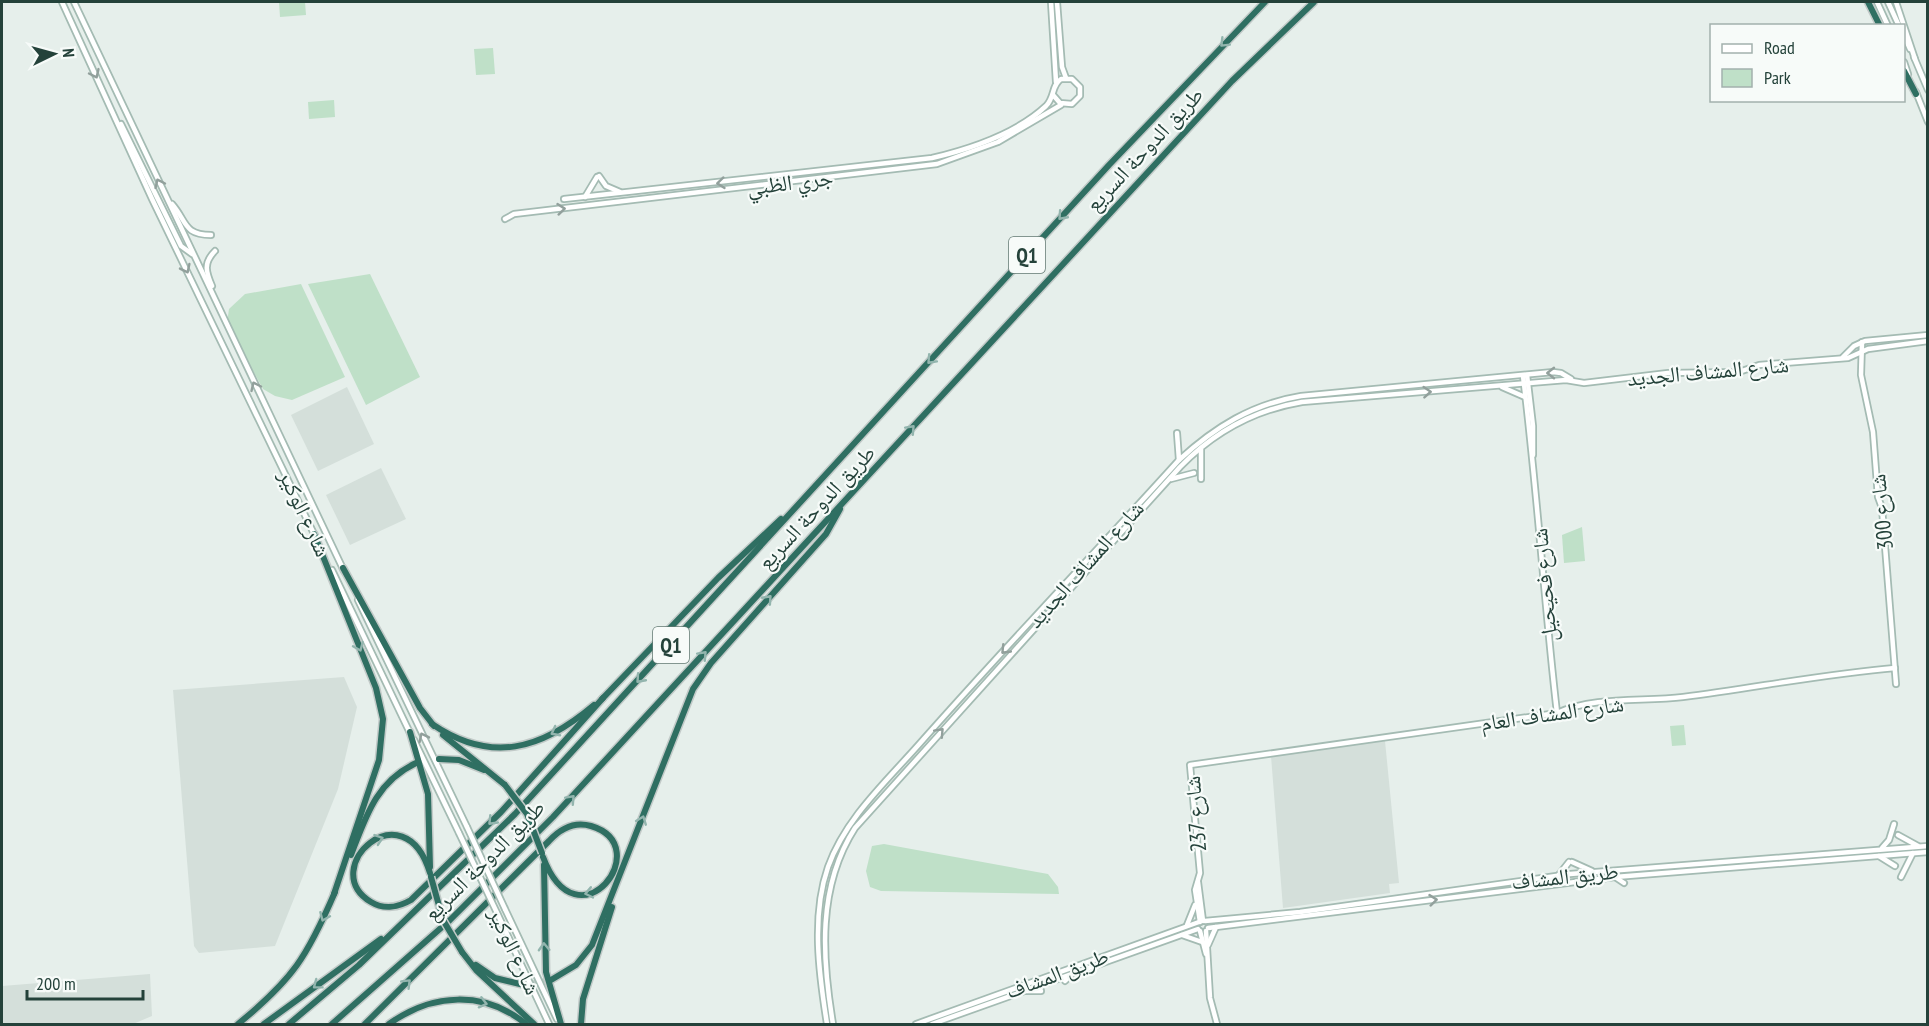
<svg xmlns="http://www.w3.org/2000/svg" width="1929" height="1026" font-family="'PT Sans Narrow','Noto Naskh Arabic',sans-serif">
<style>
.built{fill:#d4dfda}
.green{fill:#bfe0c8}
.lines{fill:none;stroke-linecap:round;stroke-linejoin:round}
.highway-tunnel{stroke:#bfccc8;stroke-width:6;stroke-dasharray:6 3;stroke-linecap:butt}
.secondary-casing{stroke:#a4bbb3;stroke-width:8}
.highway-casing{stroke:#c2cac8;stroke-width:9}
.secondary{stroke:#fff;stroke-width:4.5}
.highway{stroke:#2f6f62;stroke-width:6}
.secondary-bridge-casing{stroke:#a4bbb3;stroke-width:8;stroke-linecap:butt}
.highway-bridge-casing{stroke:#c2cac8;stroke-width:9;stroke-linecap:butt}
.secondary-bridge{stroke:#fff;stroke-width:4.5}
.highway-bridge{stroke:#2f6f62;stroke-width:6}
.oneway{stroke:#93b5ae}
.oneway2{stroke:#92a09c}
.labels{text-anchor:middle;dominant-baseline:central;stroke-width:4.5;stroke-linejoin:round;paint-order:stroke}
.shield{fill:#f7fbf9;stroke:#637a73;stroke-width:1.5}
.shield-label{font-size:21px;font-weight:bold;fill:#24423a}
.street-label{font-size:22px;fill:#24423a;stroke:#f7fbf9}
</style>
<rect width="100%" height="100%" fill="#e6efeb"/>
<!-- built -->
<g class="built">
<polygon points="347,387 374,444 318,471 291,415"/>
<polygon points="381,468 406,519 350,545 326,495"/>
<polygon points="344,677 357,707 338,789 275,946 199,953 194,946 173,690"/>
<polygon points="1385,741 1399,883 1389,884 1390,893 1283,908 1271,756"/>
<polygon points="150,974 152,1016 133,1024 2,1024 2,986"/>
</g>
<!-- green -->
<g class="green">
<polygon points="279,2 305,2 306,15 280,17"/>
<polygon points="493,48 495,74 476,75 474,49"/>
<polygon points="334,100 335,117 309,119 308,102"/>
<polygon points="370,274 420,377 366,405 308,284"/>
<polygon points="301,284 345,377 292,400 275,396 263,389 227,323 229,309 245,294"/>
<polygon points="1582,527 1585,561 1564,563 1562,535"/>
<polygon points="1684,725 1686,745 1672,746 1670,726"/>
<polygon points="884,844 1048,874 1058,887 1059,894 881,891 870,887 866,871 872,846"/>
</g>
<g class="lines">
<!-- highway-tunnel -->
<polyline class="highway-tunnel" points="524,985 551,980"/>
<!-- secondary casing -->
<g class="secondary-casing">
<g id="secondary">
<polyline points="62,2 152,199 315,536"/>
<polyline points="74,2 344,571"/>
<polyline points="1051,2 1056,82"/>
<polyline points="1057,2 1062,67 1066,78"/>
<polyline points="1877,2 1888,26"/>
<polyline points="1888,2 1899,26"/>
<polyline points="1896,2 1915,59"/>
<polyline points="1904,35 1910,49"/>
<polyline points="1914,57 1928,90"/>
<polyline points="1904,62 1908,74"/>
<polyline points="1916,92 1928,122"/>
<polyline points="121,124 181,246 192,254"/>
<polyline points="599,176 606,186 620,192"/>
<polyline points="585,197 597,177"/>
<path d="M564,199L932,158C970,149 1016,134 1046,106C1055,97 1051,86 1061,79H1072L1080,87V96L1072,104L1060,103L1053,95"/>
<path d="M172,204C187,221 183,235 211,235"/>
<polyline points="505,219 514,214 937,164 998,142 1061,105"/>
<path d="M212,286C206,272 203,263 215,251"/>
<polyline points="1862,342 1861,375 1873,432 1878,497 1882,508 1896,684"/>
<polyline points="1843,357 1854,346 1865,341 1928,335"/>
<polyline points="1527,375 1533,426 1533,455"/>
<path d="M1523,376C1537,488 1544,601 1557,713"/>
<polyline points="1502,387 1525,397"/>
<polyline points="1177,433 1179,460"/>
<polyline points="1171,479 1194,473"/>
<polyline points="1201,479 1201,449"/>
<polyline points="332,570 410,733"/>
<polyline points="358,600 467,827"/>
<polyline points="414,740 459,833"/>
<polyline points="1898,835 1918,846"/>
<polyline points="1882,848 1889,840 1894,824"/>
<polyline points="1879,856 1895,866"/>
<polyline points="1572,862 1592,871"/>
<polyline points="1558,876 1569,862"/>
<polyline points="1615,877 1624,883"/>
<polyline points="1901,877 1913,853"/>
<polyline points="1198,882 1203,921"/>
<polyline points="505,909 557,1019"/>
<polyline points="498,915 549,1024"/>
<polyline points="1205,921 1300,912 1570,874 1928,846"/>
<path d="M1200,922L1195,890L1200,873L1190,765L1557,713C1595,696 1642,702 1683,697C1754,688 1824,674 1895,668"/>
<polyline points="1187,925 1195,905"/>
<polyline points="1208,928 1615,877 1928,852"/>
<polyline points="1200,931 1206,954"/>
<polyline points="1206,931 1210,998 1217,1024"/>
<polyline points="1182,935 1202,942"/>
<polyline points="1208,945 1216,927"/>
<polyline points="1065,981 1073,973"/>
<polyline points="1026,991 1041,991"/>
<path d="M827,1024C819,974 811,916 828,867C846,817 888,780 922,741C1006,646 1094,554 1179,460C1215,427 1252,404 1301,396L1553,372L1561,373L1571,379"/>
<path d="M833,1024C822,958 817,887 855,828L1180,467C1214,432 1254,410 1302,402L1566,380L1584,383L1668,373L1739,372L1759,365L1848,358L1868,349L1928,341"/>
<polyline points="916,1024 1199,922"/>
<polyline points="932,1024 1198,929"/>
</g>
</g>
<!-- highway casing -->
<g class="highway-casing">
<g id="highway">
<polyline points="1868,2 1880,26"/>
<polyline points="1904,71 1916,94"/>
<polyline points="314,534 376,688 383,719 379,760 334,894"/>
<polyline points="343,568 420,708 434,726"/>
<polyline points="602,699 718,578 781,519"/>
<path d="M432,724C491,764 541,750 594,705"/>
<polyline points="410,732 428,794 430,867"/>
<polyline points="443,735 505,785"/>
<polyline points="439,759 459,760 484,770"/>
<path d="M351,855C366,816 376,782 416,763"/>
<polyline points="544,865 546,972 561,1024"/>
<path d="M430,873C404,787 316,869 371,902C384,910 399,907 411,900L501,812L603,698"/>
<polyline points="462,952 476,970 534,1024"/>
<polyline points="476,965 495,978 524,985"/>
<polyline points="551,980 576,965 592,945 693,689 711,663 826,534 840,509"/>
<path d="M238,1024C293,979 307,957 335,892"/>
<polyline points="264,1024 381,939"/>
<polyline points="289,1024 359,965 515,814 1109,165 1265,2"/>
<polyline points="332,1024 450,920 553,817 1232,81 1314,2"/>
<path d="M365,1024L549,841C560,829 574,821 591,826C658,846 578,950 543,857"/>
<path d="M389,1024C432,993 484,990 526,1024"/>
<polyline points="581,1024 583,999 612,907"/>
</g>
</g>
<!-- secondary -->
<use href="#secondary" class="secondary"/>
<!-- highway -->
<use href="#highway" class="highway"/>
<!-- secondary-bridge casing -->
<g class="secondary-bridge-casing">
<g id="secondary-bridge">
<polyline points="467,827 505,909"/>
<polyline points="459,833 498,915"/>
</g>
</g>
<!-- highway-bridge casing -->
<g class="highway-bridge-casing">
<g id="highway-bridge">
<polyline points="505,785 527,814 542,853"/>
<polyline points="431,877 443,920 462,952"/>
</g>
</g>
<!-- secondary-bridge -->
<use href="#secondary-bridge" class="secondary-bridge"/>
<!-- highway-bridge -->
<use href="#highway-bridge" class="highway-bridge"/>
</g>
<!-- one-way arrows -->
<defs><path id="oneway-chevron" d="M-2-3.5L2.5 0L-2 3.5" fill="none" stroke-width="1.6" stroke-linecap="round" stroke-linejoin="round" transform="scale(1.5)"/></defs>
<g class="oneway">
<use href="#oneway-chevron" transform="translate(1224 43) rotate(135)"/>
<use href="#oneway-chevron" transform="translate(1062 216) rotate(132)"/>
<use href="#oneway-chevron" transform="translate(931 360) rotate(133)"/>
<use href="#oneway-chevron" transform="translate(911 429) rotate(-47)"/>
<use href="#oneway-chevron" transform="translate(768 599) rotate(-48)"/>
<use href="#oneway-chevron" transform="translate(359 647) rotate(67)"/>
<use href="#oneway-chevron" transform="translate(703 655) rotate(-47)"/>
<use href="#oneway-chevron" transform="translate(640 679) rotate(132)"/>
<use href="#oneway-chevron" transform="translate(555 732) rotate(152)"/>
<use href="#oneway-chevron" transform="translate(571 799) rotate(-47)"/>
<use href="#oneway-chevron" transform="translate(642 820) rotate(-69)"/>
<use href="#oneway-chevron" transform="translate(492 821) rotate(134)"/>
<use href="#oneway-chevron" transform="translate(379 839) rotate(-19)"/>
<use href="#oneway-chevron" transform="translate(589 893) rotate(168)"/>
<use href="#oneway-chevron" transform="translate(324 917) rotate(113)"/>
<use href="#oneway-chevron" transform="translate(544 947) rotate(-92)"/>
<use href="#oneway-chevron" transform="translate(407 983) rotate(-45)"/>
<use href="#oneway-chevron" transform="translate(317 985) rotate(143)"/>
<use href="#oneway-chevron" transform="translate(483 1003) rotate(14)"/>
</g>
<g class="oneway2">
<use href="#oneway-chevron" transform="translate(95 74) rotate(65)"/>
<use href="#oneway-chevron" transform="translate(159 183) rotate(-115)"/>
<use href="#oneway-chevron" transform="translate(721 183) rotate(174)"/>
<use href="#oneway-chevron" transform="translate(561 209) rotate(-6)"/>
<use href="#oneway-chevron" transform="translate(186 269) rotate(64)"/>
<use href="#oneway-chevron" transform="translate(1551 373) rotate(180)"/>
<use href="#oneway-chevron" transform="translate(255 386) rotate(-115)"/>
<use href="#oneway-chevron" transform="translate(1427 392) rotate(-4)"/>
<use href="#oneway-chevron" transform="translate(1005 650) rotate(134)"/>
<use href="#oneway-chevron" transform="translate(940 732) rotate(-47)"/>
<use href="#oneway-chevron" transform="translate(423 737) rotate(-116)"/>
<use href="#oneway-chevron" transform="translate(1433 900) rotate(-6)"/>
</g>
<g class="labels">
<!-- shield labels -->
<g class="shield">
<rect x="1009" y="237" width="36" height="36" rx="4.5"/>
<rect x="653" y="627" width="36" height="36" rx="4.5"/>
</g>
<g class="shield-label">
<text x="1027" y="255">Q1</text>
<text x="671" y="645">Q1</text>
</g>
<!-- street labels -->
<g class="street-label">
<text transform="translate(1144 149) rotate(-47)">طريق الدوحة السريع</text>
<text transform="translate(790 182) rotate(-7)">جري الظبي</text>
<text transform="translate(1708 371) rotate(-5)">شارع المشاف الجديد</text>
<text transform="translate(816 507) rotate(-47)">طريق الدوحة السريع</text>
<text transform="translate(1881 512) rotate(-96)">شارع 300</text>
<text transform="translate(305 513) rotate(65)">شارع الوكير</text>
<text transform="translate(1085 564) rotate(-48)">شارع المشاف الجديد</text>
<text transform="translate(1544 585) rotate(-95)">شارع فحيحيل</text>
<text transform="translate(1552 713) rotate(-8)">شارع المشاف العام</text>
<text transform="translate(1195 814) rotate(-95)">شارع 237</text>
<text transform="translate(484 860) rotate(-45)">طريق الدوحة السريع</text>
<text transform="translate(1565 876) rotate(-6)">طريق المشاف</text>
<text transform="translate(515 951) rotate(65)">شارع الوكير</text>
<text transform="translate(1057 973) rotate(-20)">طريق المشاف</text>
</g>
</g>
<!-- border -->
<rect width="1929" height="1026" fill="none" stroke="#24423a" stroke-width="6"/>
<!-- legend -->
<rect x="1710" y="24" width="195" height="78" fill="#f7fbf9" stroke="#a3b1ad" stroke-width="1.5"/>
<rect x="1722" y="44" width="30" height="9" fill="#ffffff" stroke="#a3b1ad" stroke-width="1.5"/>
<text x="1764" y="54" font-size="18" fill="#24423a">Road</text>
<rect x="1722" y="69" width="30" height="18" fill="#bfe0c8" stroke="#a3b1ad" stroke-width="1.5"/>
<text x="1764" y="84" font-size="18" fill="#24423a">Park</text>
<!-- north arrow -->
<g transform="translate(54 54) rotate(85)" stroke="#f7fbf9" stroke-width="4.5" paint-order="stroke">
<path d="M0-4.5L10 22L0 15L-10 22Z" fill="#24423a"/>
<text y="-9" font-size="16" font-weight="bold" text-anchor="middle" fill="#24423a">N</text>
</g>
<!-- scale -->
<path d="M27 990v9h116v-9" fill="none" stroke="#24423a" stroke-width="3"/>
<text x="36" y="990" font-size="18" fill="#24423a" stroke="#f7fbf9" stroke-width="4.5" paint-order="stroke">200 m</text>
</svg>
